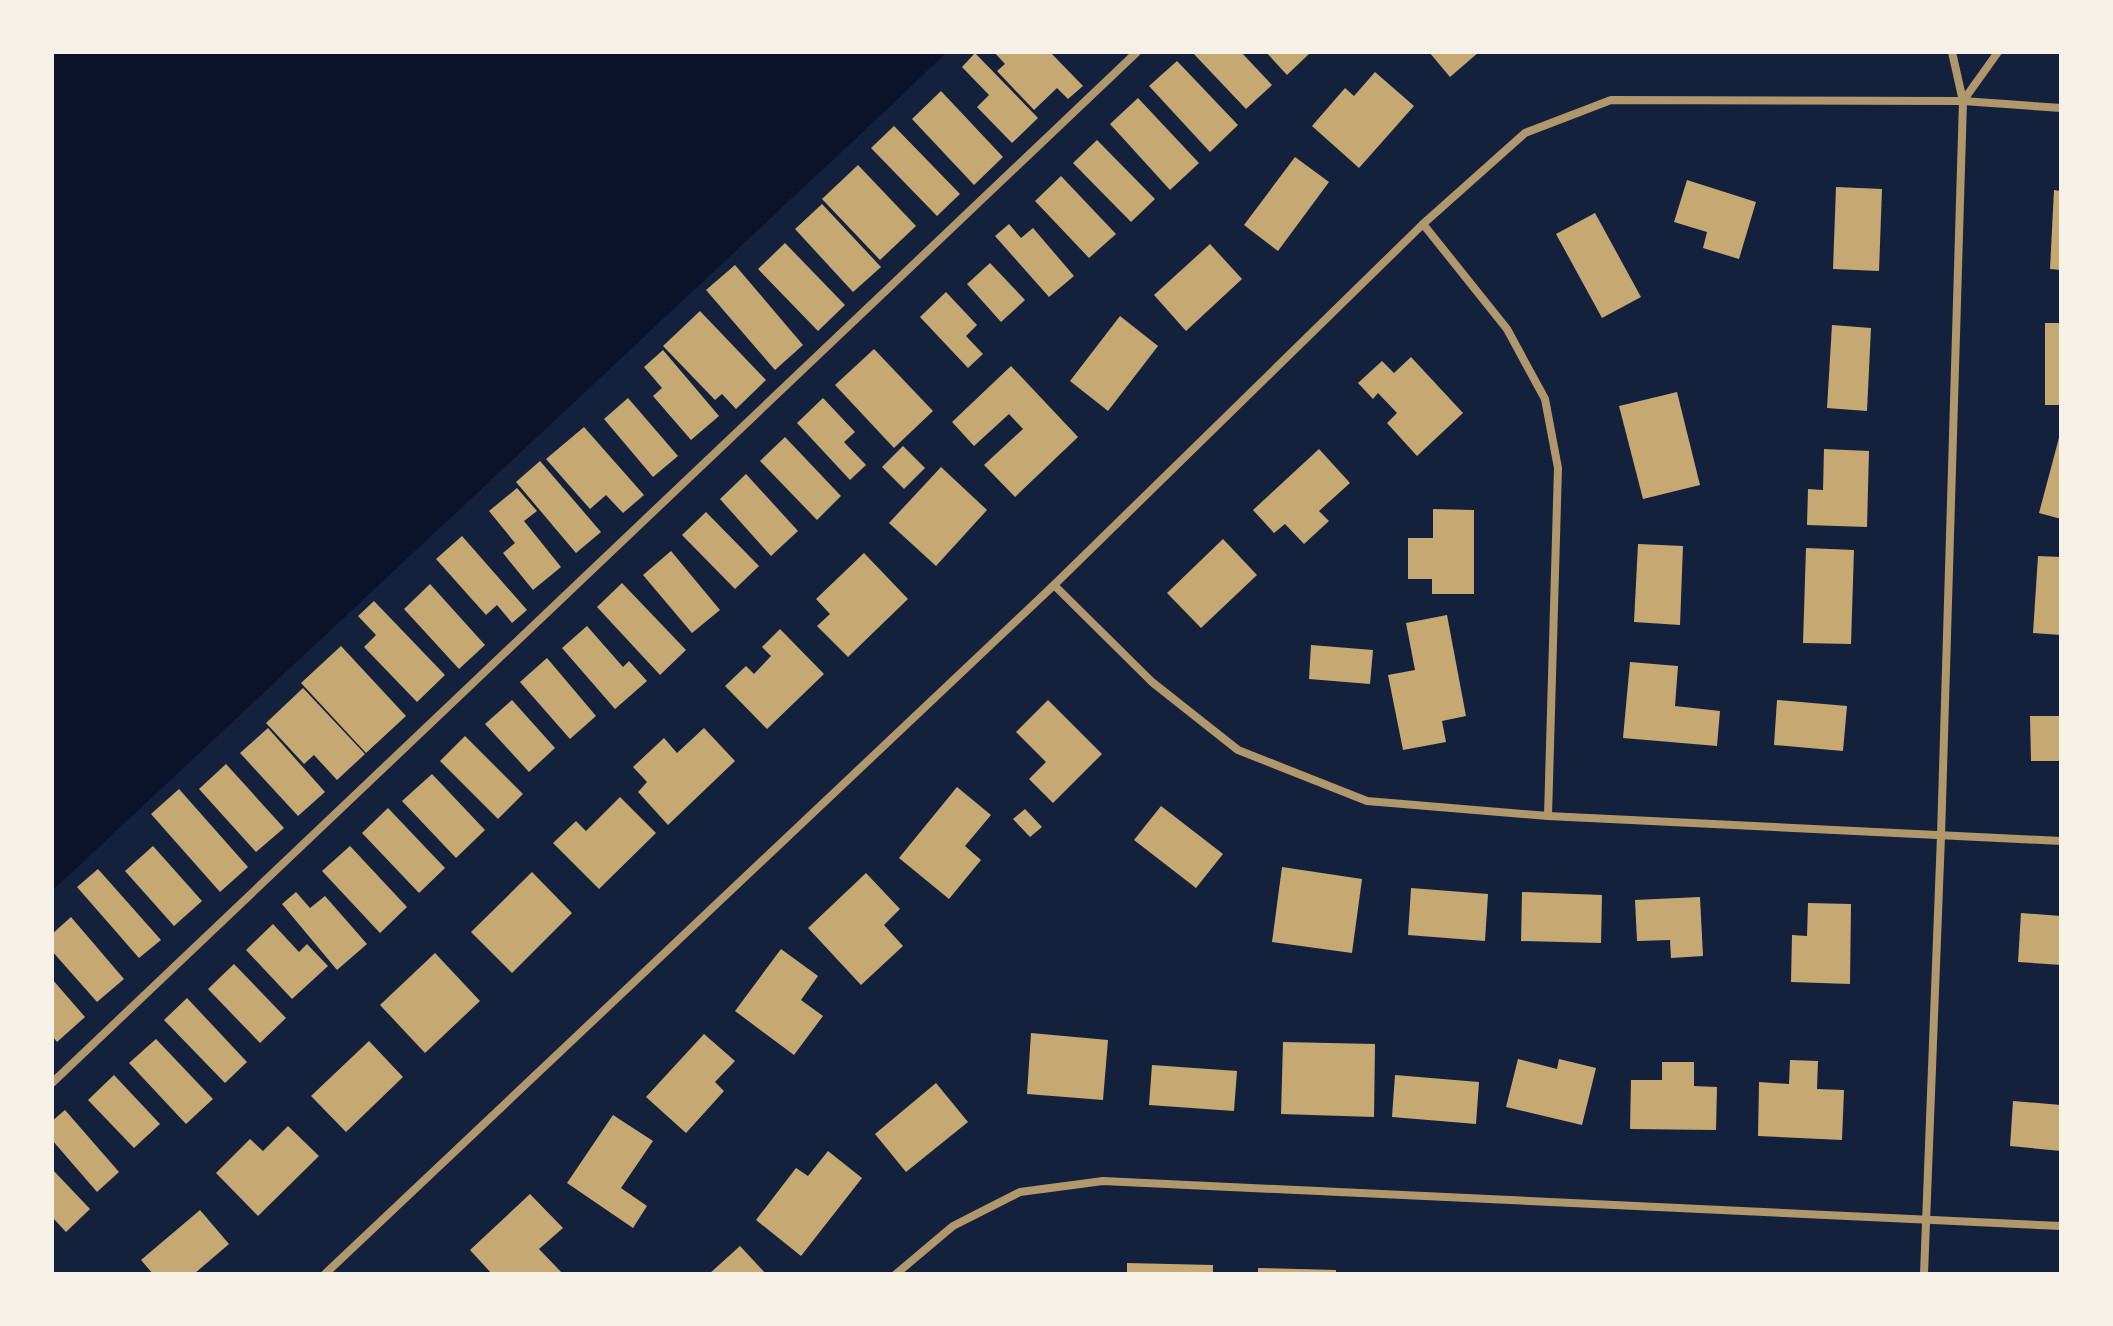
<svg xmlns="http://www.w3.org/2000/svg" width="2113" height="1326" font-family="Signika,sans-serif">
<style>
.water{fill:#0b132b}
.building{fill:#c6a872}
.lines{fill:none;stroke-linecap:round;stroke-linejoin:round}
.minor{stroke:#b1986c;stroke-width:8}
</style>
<rect width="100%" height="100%" fill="#14213d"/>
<!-- water -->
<polygon class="water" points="52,52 947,52 897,100 52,891"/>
<!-- building -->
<g class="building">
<polygon points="994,52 1050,52 1083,86 1068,99 1057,88 1034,110 997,71 1005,64"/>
<polygon points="1192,52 1241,52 1272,85 1246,109"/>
<polygon points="1266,52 1311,52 1287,75"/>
<polygon points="1429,52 1479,52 1450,77"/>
<polygon points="975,53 1038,118 1012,143 977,107 989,95 962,67"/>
<polygon points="1177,61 1238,125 1210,152 1149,86"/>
<polygon points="1375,72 1414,106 1359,168 1312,126 1345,88 1354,96"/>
<polygon points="941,91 1003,157 974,185 912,119"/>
<polygon points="1138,98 1199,163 1170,190 1110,124"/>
<polygon points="894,126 960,194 937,216 871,148"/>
<polygon points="1097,140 1155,199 1131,222 1073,163"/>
<polygon points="1295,157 1329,182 1278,251 1244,225"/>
<polygon points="858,165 916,226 880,260 822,199"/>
<polygon points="1061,176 1116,234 1089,258 1035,201"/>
<polygon points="1687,180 1756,202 1739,259 1703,248 1707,232 1674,222"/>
<polygon points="1836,187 1882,189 1879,271 1833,269"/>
<polygon points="2054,190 2061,191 2061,270 2050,269"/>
<polygon points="822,204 881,267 853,292 795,229"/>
<polygon points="1595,213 1641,297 1602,318 1556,234"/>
<polygon points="1009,224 1021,238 1033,228 1074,276 1049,297 995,236"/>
<polygon points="785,243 845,305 818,331 758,269"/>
<polygon points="1210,244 1242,279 1186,331 1154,295"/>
<polygon points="990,263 1025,300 1001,322 967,284"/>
<polygon points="735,265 803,345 775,370 706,290"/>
<polygon points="946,292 977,325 966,336 983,354 968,368 920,317"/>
<polygon points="700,311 766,380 736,409 722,394 715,400 663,346"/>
<polygon points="1120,316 1158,346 1108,411 1070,381"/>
<rect x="2045" y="323" width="16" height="82"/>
<polygon points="1832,325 1871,328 1867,411 1827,408"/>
<polygon points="874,349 933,411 894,448 835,385"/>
<polygon points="663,350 719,416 691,440 653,396 662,388 644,367"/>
<polygon points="1411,357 1463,413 1417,456 1387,423 1397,413 1378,393 1373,399 1358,383 1382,361 1394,373"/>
<polygon points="1011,366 1078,437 1015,497 984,465 1023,429 1009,414 974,446 952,422"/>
<polygon points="1677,392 1700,485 1643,499 1619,406"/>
<polygon points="628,398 678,456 653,477 604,419"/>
<polygon points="823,398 855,432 844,442 866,465 850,480 797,423"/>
<polygon points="584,427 644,495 623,513 606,495 590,509 546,459"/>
<polygon points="2060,434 2061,434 2061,519 2039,513"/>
<polygon points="785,437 841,496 817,520 760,461"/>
<polygon points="903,446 925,468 904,489 882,467"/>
<polygon points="1319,449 1350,483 1319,511 1329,521 1304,544 1285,524 1274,533 1253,510"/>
<polygon points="1824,449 1869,451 1867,527 1807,525 1808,489 1823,490"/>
<polygon points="540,461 601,532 576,553 516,482"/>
<polygon points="941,467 987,510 936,566 889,523"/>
<polygon points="746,474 798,531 771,556 720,499"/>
<polygon points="517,488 537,511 524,521 561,567 533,590 503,553 515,543 489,511"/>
<polygon points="1433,509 1474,510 1474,594 1432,594 1432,579 1408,579 1408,538 1433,538"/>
<polygon points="706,512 759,566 735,589 682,535"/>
<polygon points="462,536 527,610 512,623 497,605 486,615 436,559"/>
<polygon points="1223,539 1257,575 1201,628 1167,593"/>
<polygon points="1638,544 1683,546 1680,625 1634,622"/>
<polygon points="1806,548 1854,550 1851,644 1803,643"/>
<polygon points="671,551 720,610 692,633 643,575"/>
<polygon points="864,553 908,599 848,657 817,626 830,614 816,599"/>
<polygon points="2038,556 2061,557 2061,635 2033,633"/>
<polygon points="622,583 686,650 660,675 597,607"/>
<polygon points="430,584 485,645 459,669 404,609"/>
<polygon points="374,601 445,675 417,702 364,647 376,635 358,616"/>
<polygon points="1447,615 1466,716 1442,721 1446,742 1403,750 1388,675 1415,670 1406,623"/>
<polygon points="587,626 623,667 629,661 647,681 615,709 562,648"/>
<polygon points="780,629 824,674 767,729 725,686 746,666 754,674 771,656 762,647"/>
<polygon points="1311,645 1373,650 1370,684 1309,679"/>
<polygon points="341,646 406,716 366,753 301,683"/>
<polygon points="547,658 596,716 570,739 520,682"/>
<polygon points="1630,662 1678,666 1675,706 1720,711 1717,746 1623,738"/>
<polygon points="303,688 365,754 337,780 314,755 304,764 266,723"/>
<polygon points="512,700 555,748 529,772 485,724"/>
<polygon points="1048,700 1102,754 1053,803 1029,779 1046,762 1016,732"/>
<polygon points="1777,700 1847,706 1843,751 1774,745"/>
<polygon points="2030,716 2061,716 2061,761 2031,761"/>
<polygon points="268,728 325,792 298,816 240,753"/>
<polygon points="704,728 735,761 668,825 638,792 647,782 633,767 664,738 677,753"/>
<polygon points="465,736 523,794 498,819 440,761"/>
<polygon points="226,764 284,828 256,852 199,789"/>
<polygon points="432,774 485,830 456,858 402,801"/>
<polygon points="957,787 991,815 965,846 981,860 949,899 899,858"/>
<polygon points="179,789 248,867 220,892 151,814"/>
<polygon points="620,797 656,833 599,889 553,843 576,821 586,831"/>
<polygon points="1161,806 1223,854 1196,888 1134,840"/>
<polygon points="388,808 445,868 419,893 362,833"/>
<polygon points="1025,809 1042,827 1030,837 1013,819"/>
<polygon points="153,846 202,901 174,926 125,871"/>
<polygon points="350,846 407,907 380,933 322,871"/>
<polygon points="1282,867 1362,879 1352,953 1272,942"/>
<polygon points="98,869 161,940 139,958 77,887"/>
<polygon points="532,872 572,913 512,973 471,932"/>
<polygon points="866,873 900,909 884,925 903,946 861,985 808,928"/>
<polygon points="1411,888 1488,894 1485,941 1408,935"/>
<polygon points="296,892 310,908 325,896 367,944 337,970 282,904"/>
<polygon points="1522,892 1602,895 1601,943 1521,941"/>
<polygon points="1700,897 1703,956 1671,958 1670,940 1637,941 1635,900"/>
<polygon points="1808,903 1851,904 1850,984 1791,982 1792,935 1807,936"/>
<polygon points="2021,913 2061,916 2061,965 2018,962"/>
<polygon points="71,917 124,979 97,1002 52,951 52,934"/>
<polygon points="273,924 299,952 307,944 328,966 292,999 246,950"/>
<polygon points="781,949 818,976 801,1000 823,1016 794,1055 735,1011"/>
<polygon points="435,953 480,1001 425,1053 380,1005"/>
<polygon points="234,964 286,1018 260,1043 208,989"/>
<polygon points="52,979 85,1017 57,1042 52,1036"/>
<polygon points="187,998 247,1062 225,1083 164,1020"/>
<polygon points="1031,1033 1108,1040 1103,1100 1027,1094"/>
<polygon points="704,1034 735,1061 715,1082 724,1091 686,1133 646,1097"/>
<polygon points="156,1039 213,1099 186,1124 129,1063"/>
<polygon points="369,1041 403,1077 346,1132 311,1096"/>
<polygon points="1283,1042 1375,1044 1374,1117 1281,1114"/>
<polygon points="1518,1059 1557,1069 1559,1059 1596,1068 1582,1125 1506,1107"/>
<polygon points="1790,1060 1818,1061 1817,1089 1844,1090 1842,1140 1758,1136 1759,1082 1789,1084"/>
<polygon points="1662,1062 1694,1062 1694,1086 1717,1087 1716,1130 1630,1129 1631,1080 1662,1080"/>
<polygon points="1152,1065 1237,1071 1234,1111 1149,1105"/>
<polygon points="114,1075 160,1124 134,1148 88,1100"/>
<polygon points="1395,1075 1479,1082 1476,1124 1392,1117"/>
<polygon points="936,1083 968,1122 906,1172 875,1134"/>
<polygon points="2013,1101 2061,1105 2061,1151 2010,1146"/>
<polygon points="65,1110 119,1172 97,1192 52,1140 52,1121"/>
<polygon points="613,1115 653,1141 621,1188 647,1206 633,1228 567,1183"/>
<polygon points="288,1126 319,1156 258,1216 216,1173 250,1139 263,1151"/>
<polygon points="828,1151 862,1178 801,1256 756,1220 796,1168 808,1176"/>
<polygon points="52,1169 90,1209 66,1232 52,1217"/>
<polygon points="530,1194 563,1228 539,1249 563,1274 492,1274 470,1250"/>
<polygon points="200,1210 229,1244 194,1274 153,1274 141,1260"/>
<polygon points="740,1246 766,1274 709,1274"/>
<polygon points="1127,1263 1213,1265 1213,1274 1127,1274"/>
<polygon points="1258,1268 1336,1270 1336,1274 1258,1274"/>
</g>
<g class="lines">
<!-- minor -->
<g class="minor">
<polyline points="1963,101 1998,52"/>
<polyline points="1423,224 1507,329 1545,399 1558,468 1548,816"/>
<polyline points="1054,585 1152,682 1238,750 1367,801 1548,816 2061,841"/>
<polyline points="52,1083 1137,52"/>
<polyline points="325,1274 1054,585 1423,224 1525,133 1611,100 1963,101 2061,108"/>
<polyline points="896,1274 953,1226 1020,1192 1103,1181 2061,1226"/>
<polyline points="1924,1274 1941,836 1963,101 1952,52"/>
</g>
</g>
<!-- border -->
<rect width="2113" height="1326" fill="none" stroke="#f6f1e7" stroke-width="108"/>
</svg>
